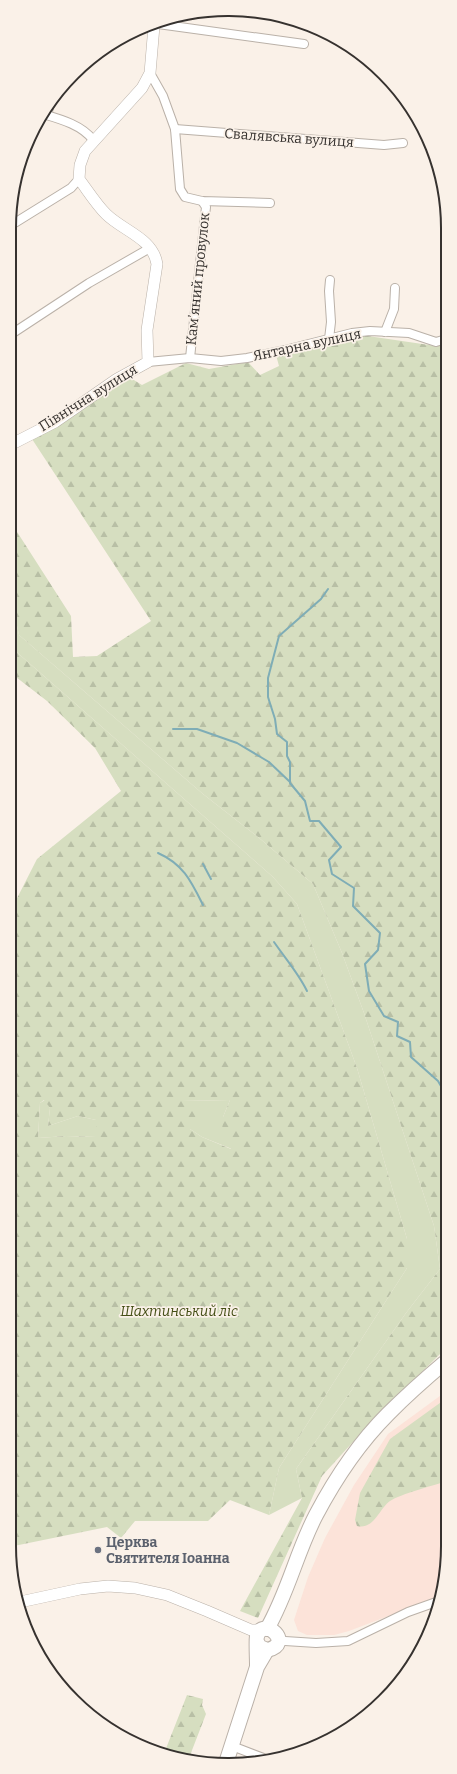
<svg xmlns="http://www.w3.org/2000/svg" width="457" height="1774" font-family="Bitter,serif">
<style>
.industrial{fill:#fce3d9}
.grass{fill:#d6dec0}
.forest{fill:url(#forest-firs);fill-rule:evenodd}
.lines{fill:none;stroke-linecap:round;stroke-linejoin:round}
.stream{stroke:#7fadb6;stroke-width:2}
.street-casing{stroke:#bab1a8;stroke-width:10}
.secondary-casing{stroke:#bab1a8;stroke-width:12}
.highway-casing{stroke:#bab1a8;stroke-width:16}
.street{stroke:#fff;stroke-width:8}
.secondary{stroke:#fff;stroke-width:11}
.highway{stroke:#fff;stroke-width:14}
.worship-dot{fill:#6b7280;stroke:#faf1e8;stroke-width:1.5}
.labels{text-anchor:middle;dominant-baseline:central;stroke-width:3.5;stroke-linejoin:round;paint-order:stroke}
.street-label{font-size:14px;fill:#36322f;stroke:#faf1e8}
.park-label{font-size:14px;font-style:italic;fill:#454f16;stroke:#faf1e8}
.worship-label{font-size:14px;font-weight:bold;fill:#5b616d;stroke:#faf1e8;text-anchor:start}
.rim{fill:none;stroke:#36322f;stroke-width:2}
</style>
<defs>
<pattern id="forest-firs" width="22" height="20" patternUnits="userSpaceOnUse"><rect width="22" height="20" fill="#d6dec0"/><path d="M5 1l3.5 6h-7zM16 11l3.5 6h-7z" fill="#b8bfa5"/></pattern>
</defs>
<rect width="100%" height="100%" fill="#faf1e8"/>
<!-- industrial -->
<polygon class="industrial" points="444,1393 444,1588 441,1596 349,1631 334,1635 307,1635 298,1631 294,1620 308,1577 325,1538 354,1485 388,1434"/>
<!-- grass -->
<g class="grass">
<polygon points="12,603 19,635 203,794 258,837 313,884 342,953 364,1013 434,1226 440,1269 406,1313 296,1469 302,1498 269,1515 279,1468 407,1268 407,1239 357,1068 297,904 273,877 12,648"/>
<polygon points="45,1100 50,1108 48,1126 78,1116 96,1120 96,1137 66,1136 38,1138 40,1103"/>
<polygon points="230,1100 223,1117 232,1149 202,1137 190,1129 181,1101"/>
</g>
<!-- forest -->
<g class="forest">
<polygon points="361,335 436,346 446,342 444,1350 362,1432 322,1476 258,1618 240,1611 302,1498 296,1469 406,1313 440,1269 434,1226 364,1013 342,953 313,884 258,837 203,794 19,635 12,603 12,524 71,616 73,657 97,656 151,621 32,439 129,377 142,385 186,363 209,369 248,362 260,375 279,366 276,355"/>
<path d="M12,648L273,877L297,904L357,1068L407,1239V1268L279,1468L269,1515L230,1500L208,1521H135L121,1538L107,1527L9,1547L11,910L37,859L121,791L95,748L47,701L12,674ZM44,1100L50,1108L48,1126L78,1116L96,1120V1137L66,1136L38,1138L40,1103ZM230,1100L223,1117L222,1132L231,1149L202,1137L190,1129L197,1114L182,1101Z"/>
<path d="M444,1400V1482C431,1486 401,1494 390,1501C379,1509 374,1530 357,1526L355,1520L360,1493L390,1439Z"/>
<polygon points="187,1695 203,1699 202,1705 206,1714 189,1758 165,1751"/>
</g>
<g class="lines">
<!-- stream -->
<g class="stream">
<polyline points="328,589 321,599 279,636 268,678 268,697 275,719 277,734 287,742 287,756 290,762 290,783 305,801 310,821 319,821 341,847 329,860 332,874 354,888 353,906 380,933 378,950 365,964 369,991 384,1016 398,1022 397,1036 410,1042 411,1057 438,1081 445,1093"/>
<polyline points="173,729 197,729 237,743 269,762 290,782"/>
<path d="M158,853C183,864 191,881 203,905"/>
<polyline points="203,864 211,879"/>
<path d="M274,942C285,958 299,974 307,991"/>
</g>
<!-- street casing -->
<g class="street-casing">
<g id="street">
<polyline points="158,24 304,44"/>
<polyline points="150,73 163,96 175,129 180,189 185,197 202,201 270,203"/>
<path d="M43,114C60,119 82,125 93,140"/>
<polyline points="47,115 51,101"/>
<polyline points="175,129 384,145 403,143"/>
<polyline points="13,224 71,188 79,179"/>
<polyline points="385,332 394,309 395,288"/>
<polyline points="13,333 89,283 150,248"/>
<polyline points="329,339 331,322 329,291 330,280"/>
<polyline points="190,358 206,207 202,201"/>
<polyline points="148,362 190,358 221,361 247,358 285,350 352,333 370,331 409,333 436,342 446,339"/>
<polyline points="285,1641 316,1643 348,1641 408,1612 439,1601"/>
<polyline points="232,1746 266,1759"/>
</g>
</g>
<!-- secondary casing -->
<g class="secondary-casing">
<g id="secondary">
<path d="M12,444L55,422L117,379L148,362L147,330L157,264C153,238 123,231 106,214C96,204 88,191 79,179L80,165L85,151L142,88L150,73L154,26"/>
<polyline points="20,1602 80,1589 108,1586 135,1588 167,1595 207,1611 251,1630 262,1630"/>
</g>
</g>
<!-- highway casing -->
<g class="highway-casing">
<g id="highway">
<path d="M267,1629C288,1593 297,1551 316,1515C335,1479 360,1442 388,1414C406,1396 425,1379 444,1363"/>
<path d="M257,1665C257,1658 256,1641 257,1636C264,1615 295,1644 267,1650L260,1647L258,1644"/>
<polyline points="226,1763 257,1667 267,1650"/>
</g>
</g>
<!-- street -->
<use href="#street" class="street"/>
<!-- secondary -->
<use href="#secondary" class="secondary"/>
<!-- highway -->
<use href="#highway" class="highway"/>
</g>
<!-- markers -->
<circle class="worship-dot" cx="98" cy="1550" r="4"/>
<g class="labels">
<!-- street labels -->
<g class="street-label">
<text transform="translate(289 138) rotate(4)">Свалявська вулиця</text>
<text transform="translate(198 279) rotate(-84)">Камʼяний провулок</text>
<text transform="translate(307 345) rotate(-12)">Янтарна вулиця</text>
<text transform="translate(88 398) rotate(-32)">Північна вулиця</text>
</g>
<!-- park labels -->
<g class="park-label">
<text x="179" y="1311">Шахтинський ліс</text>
</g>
<!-- worship labels -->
<g class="worship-label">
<text x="106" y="1542">Церква<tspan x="106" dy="16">Святителя Іоанна</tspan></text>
</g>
</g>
<!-- crop -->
<path d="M0 0H457V1774H0ZM228 16H229A212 212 0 0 1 441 228V1546A212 212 0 0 1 229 1758H228A212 212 0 0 1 16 1546V228A212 212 0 0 1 228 16Z" fill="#faf1e8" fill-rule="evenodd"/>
<path class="rim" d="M228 16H229A212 212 0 0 1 441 228V1546A212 212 0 0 1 229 1758H228A212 212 0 0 1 16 1546V228A212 212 0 0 1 228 16Z"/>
</svg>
